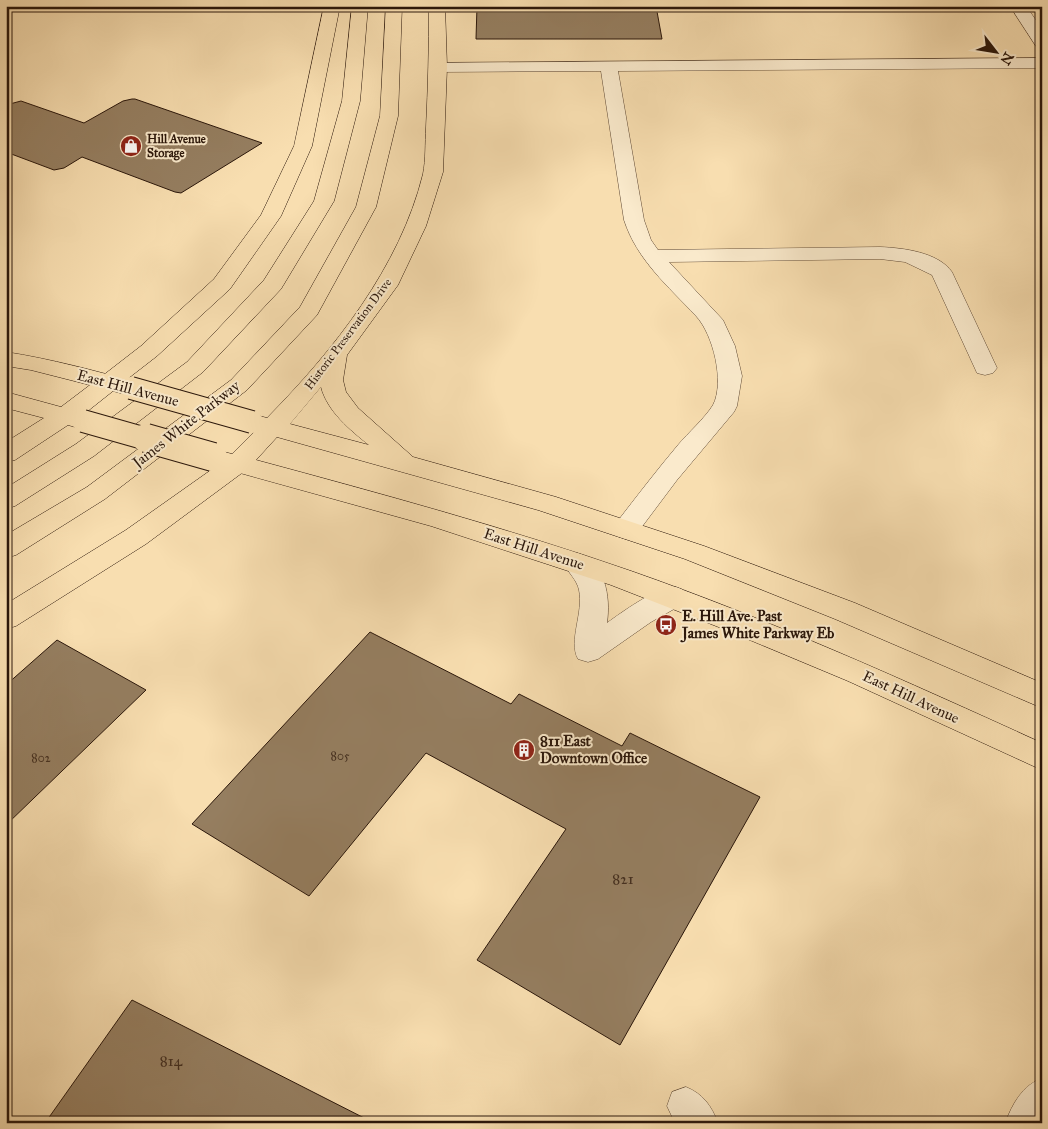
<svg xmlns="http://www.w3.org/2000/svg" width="1048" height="1129" font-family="'IM FELL Great Primer',serif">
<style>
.building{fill:#957e60;stroke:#2a160a}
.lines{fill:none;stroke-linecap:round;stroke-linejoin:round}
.minor-casing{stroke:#5e4834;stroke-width:1}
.major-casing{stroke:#2a160a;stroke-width:1}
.highway-casing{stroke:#2a160a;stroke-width:1}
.minor{fill:#faeacc;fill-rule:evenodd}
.major{fill:#f8deb0;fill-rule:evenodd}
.highway{fill:#f8deb0;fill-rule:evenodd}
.major-bridge-far1-casing{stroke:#2a160a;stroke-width:24;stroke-linecap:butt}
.major-bridge-casing{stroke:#2a160a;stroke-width:30;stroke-linecap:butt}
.major-bridge-far1{stroke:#f8deb0;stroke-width:22}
.major-bridge{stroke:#f8deb0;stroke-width:28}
.labels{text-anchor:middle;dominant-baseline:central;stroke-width:4;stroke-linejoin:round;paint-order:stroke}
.far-poi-label{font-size:12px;font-weight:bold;fill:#2a160a;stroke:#faeacc;text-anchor:start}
.far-street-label{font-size:12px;fill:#2a160a;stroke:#faeacc}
.number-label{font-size:12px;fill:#453020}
.street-label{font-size:15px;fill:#2a160a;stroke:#faeacc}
.poi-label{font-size:15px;font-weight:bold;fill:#2a160a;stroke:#faeacc;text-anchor:start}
.near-number-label{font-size:15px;fill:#453020}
</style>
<rect width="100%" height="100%" fill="#f8deb0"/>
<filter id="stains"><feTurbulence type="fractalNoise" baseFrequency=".004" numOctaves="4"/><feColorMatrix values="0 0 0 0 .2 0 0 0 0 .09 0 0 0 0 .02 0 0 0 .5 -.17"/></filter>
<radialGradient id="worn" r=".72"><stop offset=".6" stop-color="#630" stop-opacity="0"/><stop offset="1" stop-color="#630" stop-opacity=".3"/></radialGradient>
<!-- building -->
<g class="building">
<polygon points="477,6 656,6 662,39 476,39"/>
<polygon points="132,99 135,99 262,143 181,193 175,192 82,157 64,168 54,170 6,152 6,105 21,101 84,123 123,101"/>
<polygon points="370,632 511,704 519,694 622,746 630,733 760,797 620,1045 477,960 566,829 426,753 309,896 192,824"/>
<polygon points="57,640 146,690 6,825 6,685"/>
<polygon points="132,1000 374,1123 45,1123"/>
</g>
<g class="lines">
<!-- minor casing -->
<g class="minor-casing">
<g id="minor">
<polygon points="1010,6 1026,6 1042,29 1042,47 1036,46"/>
<path d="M1042,58V68L618,71L644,220L651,240L658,250L880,247C903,248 938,252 952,272L997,368L993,373L985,375L977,373L932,275L905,262L880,259L669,262L723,320L735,346L742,376L737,406L734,412L677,480L635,536L626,539L617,536L613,529L617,522C637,496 657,470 678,445C688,433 705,418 713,405C725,382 713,334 696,316C668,286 637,260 624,220L601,71L438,72L432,71L429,67L432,63Z"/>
<path d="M577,553C605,561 611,597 607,623C622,612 653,590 671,587C675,586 679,588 683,590L687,597L683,604L651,622L598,659L588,662L578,659C568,641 584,612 579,590C577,580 568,572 563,563L567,556Z"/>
<path d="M1042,1078V1123H1005C1013,1103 1022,1086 1042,1078Z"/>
<path d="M686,1087C703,1094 711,1105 718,1123H675L667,1106L672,1092Z"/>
</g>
</g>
<!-- major casing -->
<g class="major-casing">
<g id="major">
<path d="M429,6H445L447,67L443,172L426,226L398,285L347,355L343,380L346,392L358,408L413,457L556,497L704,546L855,603L1042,683V708L835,619L685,559L538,510L277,437L256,460C382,494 507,528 631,571C771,620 906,681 1042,743V770L848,681L721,628L611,585L431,526L204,463L200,457L204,451L213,449L232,454L255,431L243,428L240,422L243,416L252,414L267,418C334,350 400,267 423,174C426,159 425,143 426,128C428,87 429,47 429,6ZM321,387C327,411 350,430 369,445L290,424Z"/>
<path d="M6,352C51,359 96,371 139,383L143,388L139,393L131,396L113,391L84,414L87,419L84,425L75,427L68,425L15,460L6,462V442L44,418L6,408V392L61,407L90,385L31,370L6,366Z"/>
</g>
</g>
<!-- highway casing -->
<g class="highway-casing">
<g id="highway">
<polygon points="324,6 340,6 312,146 281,216 230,289 157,356 117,387 109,389 101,387 97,382 101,377 141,346 214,279 261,215 294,146"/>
<polygon points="352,6 368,6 360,101 334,201 281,289 203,372 94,456 15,506 6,509 6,488 76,444 187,362 264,280 314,201 342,101"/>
<polygon points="386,6 402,6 398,116 376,207 317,315 247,390 105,499 16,555 6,558 6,535 87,487 231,380 300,307 356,207 380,116"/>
<polygon points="237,455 246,458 250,464 246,470 146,544 16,626 6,629 6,604 126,530 228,458"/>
</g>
</g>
<!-- minor -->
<use href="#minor" class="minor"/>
<!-- major -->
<use href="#major" class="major"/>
<!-- highway -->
<use href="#highway" class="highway"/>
<!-- major-bridge-far1 casing -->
<g class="major-bridge-far1-casing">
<g id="major-bridge-far1">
<polyline points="131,388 252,422"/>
<polyline points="83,421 150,440"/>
</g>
</g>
<!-- major-bridge casing -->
<g class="major-bridge-casing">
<polyline id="major-bridge" points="146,438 213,457"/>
</g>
<!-- major-bridge-far1 -->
<use href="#major-bridge-far1" class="major-bridge-far1"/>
<!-- major-bridge -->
<use href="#major-bridge" class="major-bridge"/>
</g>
<!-- icons -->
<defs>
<g id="shop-disc" transform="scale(1.125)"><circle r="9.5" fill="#8f2418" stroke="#faeacc"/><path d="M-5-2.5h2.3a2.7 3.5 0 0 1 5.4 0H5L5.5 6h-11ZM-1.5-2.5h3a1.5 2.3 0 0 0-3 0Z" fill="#fff"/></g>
<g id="bus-disc" transform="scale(1.125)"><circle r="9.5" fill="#8f2418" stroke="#faeacc"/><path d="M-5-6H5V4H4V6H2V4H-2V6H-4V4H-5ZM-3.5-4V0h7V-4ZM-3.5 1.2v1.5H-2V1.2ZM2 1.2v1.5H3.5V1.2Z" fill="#fff"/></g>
<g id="building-disc" transform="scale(1.125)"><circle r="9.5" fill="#8f2418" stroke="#faeacc"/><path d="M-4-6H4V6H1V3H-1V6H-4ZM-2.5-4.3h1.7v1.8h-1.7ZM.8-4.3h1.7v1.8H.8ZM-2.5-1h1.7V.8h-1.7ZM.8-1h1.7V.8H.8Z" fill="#fff"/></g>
</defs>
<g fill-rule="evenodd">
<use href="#shop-disc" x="131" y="146"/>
<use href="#bus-disc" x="666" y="625"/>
<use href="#building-disc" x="524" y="750"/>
</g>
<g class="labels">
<!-- far-poi labels -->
<g class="far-poi-label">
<text x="147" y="139">Hill Avenue<tspan x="147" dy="14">Storage</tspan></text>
</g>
<!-- far-street labels -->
<g class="far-street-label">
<text transform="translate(348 334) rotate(-53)">Historic Preservation Drive</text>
</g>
<!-- number labels -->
<g class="number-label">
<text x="340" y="756">805</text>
<text x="41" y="758">802</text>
</g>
<!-- street labels -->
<g class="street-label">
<text transform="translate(128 388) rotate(15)">East Hill Avenue</text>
<text transform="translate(186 424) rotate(-38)">James White Parkway</text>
<text transform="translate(534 549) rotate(18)">East Hill Avenue</text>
<text transform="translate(911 697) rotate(25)">East Hill Avenue</text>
</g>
<!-- poi labels -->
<g class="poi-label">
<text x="682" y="616">E. Hill Ave. Past<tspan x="682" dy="17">James White Parkway Eb</tspan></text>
<text x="540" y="741">811 East<tspan x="540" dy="17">Downtown Office</tspan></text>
</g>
<!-- near-number labels -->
<g class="near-number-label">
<text x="623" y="879">821</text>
<text x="171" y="1061">814</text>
</g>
</g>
<!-- margin -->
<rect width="1048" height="1129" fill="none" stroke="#f8deb0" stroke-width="25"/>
<rect x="8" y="8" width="1033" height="1114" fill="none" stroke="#2a160a" stroke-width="2.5"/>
<rect x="12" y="12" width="1023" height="1104" fill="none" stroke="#2a160a"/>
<!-- north arrow -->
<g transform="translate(996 52) rotate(121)" stroke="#faeacc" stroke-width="4" paint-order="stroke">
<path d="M0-4L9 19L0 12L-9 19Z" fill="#2a160a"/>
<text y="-8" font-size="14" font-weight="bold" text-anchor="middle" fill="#2a160a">N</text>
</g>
<rect width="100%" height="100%" filter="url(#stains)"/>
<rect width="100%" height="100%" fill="url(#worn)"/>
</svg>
